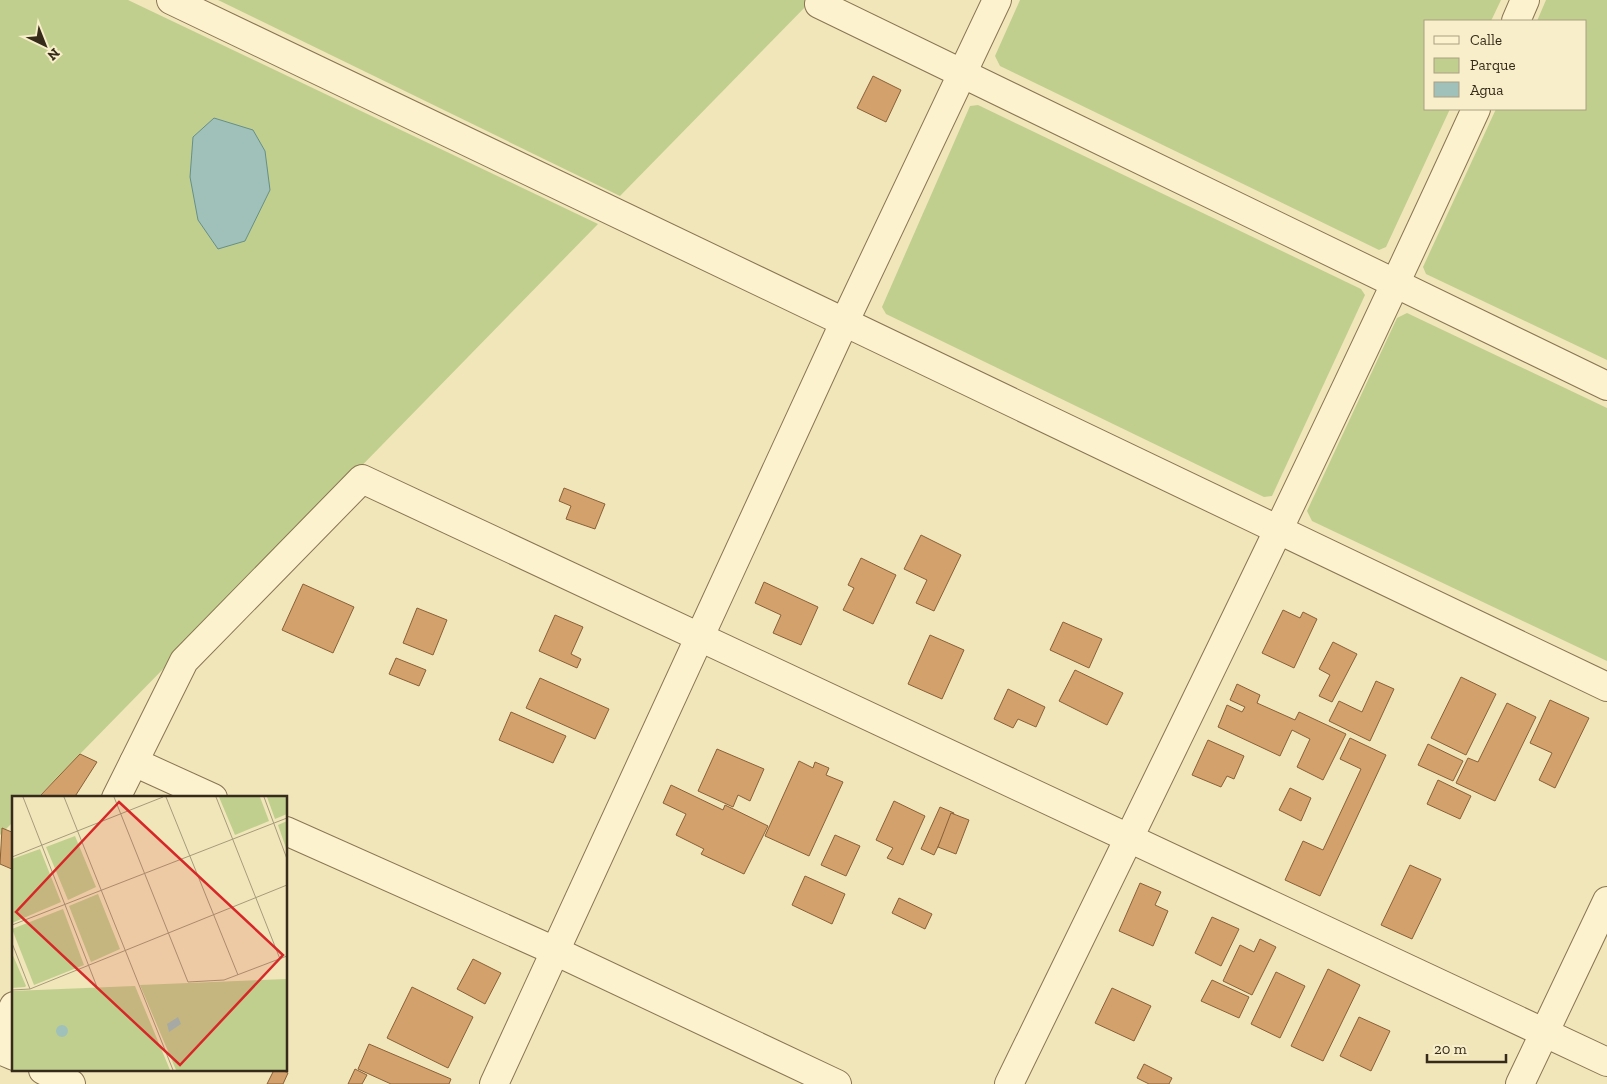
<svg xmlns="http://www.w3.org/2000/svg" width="1607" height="1084" font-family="'Zilla Slab',serif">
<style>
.green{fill:#c1cf8e}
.water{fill:#9fc1ba;stroke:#668f89}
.building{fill:#d3a16c;stroke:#8a6037}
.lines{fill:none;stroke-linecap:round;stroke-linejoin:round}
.minor-casing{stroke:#897553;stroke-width:30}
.minor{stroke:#fcf2cd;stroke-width:28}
.inset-road{fill:none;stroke:#a69b7a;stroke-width:1}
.view{fill:#d62828;fill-opacity:0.15;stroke:#d62828;stroke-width:2.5}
.inset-edge{fill:none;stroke:#362a1a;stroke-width:2.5}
</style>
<rect width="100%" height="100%" fill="#f1e6ba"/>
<!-- green -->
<g class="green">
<polygon points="0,0 128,0 598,224 37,798 14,798 14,821 0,835"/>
<polygon points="218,0 812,0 620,196"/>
<polygon points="1020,0 1501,0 1491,21 1426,21 1426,109 1450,109 1386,247 1379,250 1000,66 995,56"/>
<polygon points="1546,0 1607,0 1607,360 1426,274 1423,267 1496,109 1586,109 1586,21 1537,21"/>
<polygon points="978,105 1361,289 1365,295 1272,496 1264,497 886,314 882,307 970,106"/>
<polygon points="1407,313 1607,408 1607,661 1312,521 1307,511 1397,318"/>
</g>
<!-- water -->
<polygon class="water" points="214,118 253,130 265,151 270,190 245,241 218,249 198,220 190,177 193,137"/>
<!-- building -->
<g class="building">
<polygon points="873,76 901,90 886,122 857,108"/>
<polygon points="564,488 605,504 595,529 566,519 571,506 559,501"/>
<polygon points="921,535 961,555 934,611 916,603 927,580 904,569"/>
<polygon points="861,558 896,575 873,624 843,610 854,588 848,585"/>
<polygon points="764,582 818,607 801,645 773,633 781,615 755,603"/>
<polygon points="303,584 354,607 333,653 282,630"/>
<polygon points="417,608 447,620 433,655 403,643"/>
<polygon points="1283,610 1300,618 1303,612 1317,619 1294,668 1262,653"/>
<polygon points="555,615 583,627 571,654 581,659 577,668 539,651"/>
<polygon points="1063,622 1102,639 1089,668 1050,650"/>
<polygon points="930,635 964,650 942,699 908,684"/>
<polygon points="1333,642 1357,654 1332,702 1319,696 1330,675 1319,669"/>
<polygon points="396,658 426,670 419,686 389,674"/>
<polygon points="1075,670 1123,693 1107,725 1059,701"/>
<polygon points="1461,677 1496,694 1466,755 1431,738"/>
<polygon points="540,678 609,709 595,739 526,708"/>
<polygon points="1376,681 1394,689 1370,741 1329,721 1339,701 1362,712"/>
<polygon points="1237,684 1260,695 1257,703 1295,720 1299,712 1346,734 1323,780 1297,767 1310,739 1292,730 1280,756 1218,727 1227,705 1242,712 1245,707 1230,700"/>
<polygon points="1008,689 1045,707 1036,727 1018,719 1013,728 994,719"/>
<polygon points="1550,700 1589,718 1555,788 1539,780 1552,753 1530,743"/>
<polygon points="1507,703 1536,717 1495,801 1456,783 1468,758 1478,762"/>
<polygon points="511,712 566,736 553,763 499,740"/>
<polygon points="1350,738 1386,755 1320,896 1285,880 1303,841 1323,850 1361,769 1340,759"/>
<polygon points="1208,740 1244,756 1234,779 1227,776 1221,787 1192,775"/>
<polygon points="1428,744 1463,761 1453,781 1418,765"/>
<polygon points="717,749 764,769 750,801 738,795 733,807 698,791"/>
<polygon points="80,754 97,762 74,798 38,798"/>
<polygon points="799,761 813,768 815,762 829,768 826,775 843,782 809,856 765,836"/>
<polygon points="1438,780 1471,796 1460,819 1427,804"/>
<polygon points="671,785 723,810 725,805 768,826 744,874 701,854 704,849 676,835 686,814 663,803"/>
<polygon points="1290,788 1311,798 1301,821 1279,810"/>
<polygon points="894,801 925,816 903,865 887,858 893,848 876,840"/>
<polygon points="940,807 954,813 934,855 921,849"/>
<polygon points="951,813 969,820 956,854 938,847"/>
<polygon points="2,828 14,833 14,870 0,864"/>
<polygon points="835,835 860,846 846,876 821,865"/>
<polygon points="1410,865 1441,879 1412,939 1381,925"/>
<polygon points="805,876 845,894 832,924 792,905"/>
<polygon points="1140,883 1161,892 1155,905 1168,911 1153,946 1119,931"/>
<polygon points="899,898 932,914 925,929 892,913"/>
<polygon points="1212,917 1239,929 1221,966 1195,953"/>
<polygon points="1260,939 1276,947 1252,995 1223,981 1240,945 1254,952"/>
<polygon points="473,959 501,973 485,1004 457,989"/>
<polygon points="1328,969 1360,985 1323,1061 1291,1046"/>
<polygon points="1276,972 1305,986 1280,1038 1251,1024"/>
<polygon points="1212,980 1249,997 1239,1018 1201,1001"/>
<polygon points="412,987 473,1017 448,1068 387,1038"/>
<polygon points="1112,988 1151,1006 1134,1041 1095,1023"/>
<polygon points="1359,1017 1390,1031 1371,1071 1340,1056"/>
<polygon points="369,1044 451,1079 449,1084 391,1084 358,1069"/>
<polygon points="1144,1064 1172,1078 1169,1084 1149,1084 1137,1078"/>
<polygon points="355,1069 367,1075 362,1084 348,1084"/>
<polygon points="274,1070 282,1070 288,1073 283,1084 267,1084"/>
</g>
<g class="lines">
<!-- minor casing -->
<g class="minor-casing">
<g id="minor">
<polyline points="171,0 1607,687"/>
<polyline points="819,4 1607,386"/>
<polyline points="1516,21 1525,0"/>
<polyline points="134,762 213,798"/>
<polyline points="116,798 184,661 362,479 1607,1062"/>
<polyline points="286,831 555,951 837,1084"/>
<polyline points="0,1034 14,1006"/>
<polyline points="0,1050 14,1056"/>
<polyline points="43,1070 71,1084"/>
<polyline points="494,1084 844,323 997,0"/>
<path d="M1009,1084C1167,760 1326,437 1476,109"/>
<polyline points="1520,1084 1607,901"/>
</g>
</g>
<!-- minor -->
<use href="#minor" class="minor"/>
</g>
<!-- overview -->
<g transform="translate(12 796)">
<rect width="275" height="275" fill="#f1e6ba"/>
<path d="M207,1H248L257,25L223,39ZM255,1H275V18L263,23ZM275,25V55L266,29ZM63,40L84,91L56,104L34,51ZM28,53L49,106L0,127V63ZM86,98L108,153L79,166L57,110ZM51,113L72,169L22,189L0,133ZM0,157L14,190L13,191L0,192ZM275,183V274H164L128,189ZM123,190L158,274H0V195Z" fill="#c1cf8e"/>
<path d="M166,221L169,228L157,236L155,228ZM44 235a6 6 0 1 1 12 0a6 6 0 1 1-12 0Z" fill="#9fc1ba"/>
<path class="inset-road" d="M11,1L85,191M52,1L161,274M102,1L176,186L212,184L275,160M154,1L226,179M204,1L268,163M252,1L275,63M0,61L151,1M0,129L275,22M0,147L18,193M0,194L18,193L275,89"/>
<path class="view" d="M107,6L271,159L168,269L4,116Z"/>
<rect width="275" height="275" class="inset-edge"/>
</g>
<!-- legend -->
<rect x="1424" y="20" width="162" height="90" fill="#f8efca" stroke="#aaa084"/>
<rect x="1434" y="36" width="25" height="8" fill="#fcf2cd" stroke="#aaa084"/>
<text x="1470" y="45" font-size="15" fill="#362a1a">Calle</text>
<rect x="1434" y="58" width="25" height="15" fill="#c1cf8e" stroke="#aaa084"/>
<text x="1470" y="70" font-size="15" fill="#362a1a">Parque</text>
<rect x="1434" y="82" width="25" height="15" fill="#9fc1ba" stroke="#aaa084"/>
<text x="1470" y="95" font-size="15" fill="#362a1a">Agua</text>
<!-- north arrow -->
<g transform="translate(45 45) rotate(137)" stroke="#f8efca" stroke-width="4" paint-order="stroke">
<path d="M0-4L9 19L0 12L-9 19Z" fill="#362a1a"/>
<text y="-8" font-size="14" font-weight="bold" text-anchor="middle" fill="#362a1a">N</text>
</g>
<!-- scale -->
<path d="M1427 1054v8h79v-8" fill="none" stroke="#362a1a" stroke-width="2.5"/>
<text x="1434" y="1054" font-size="15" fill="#362a1a" stroke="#f8efca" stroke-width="4" paint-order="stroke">20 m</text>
</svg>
